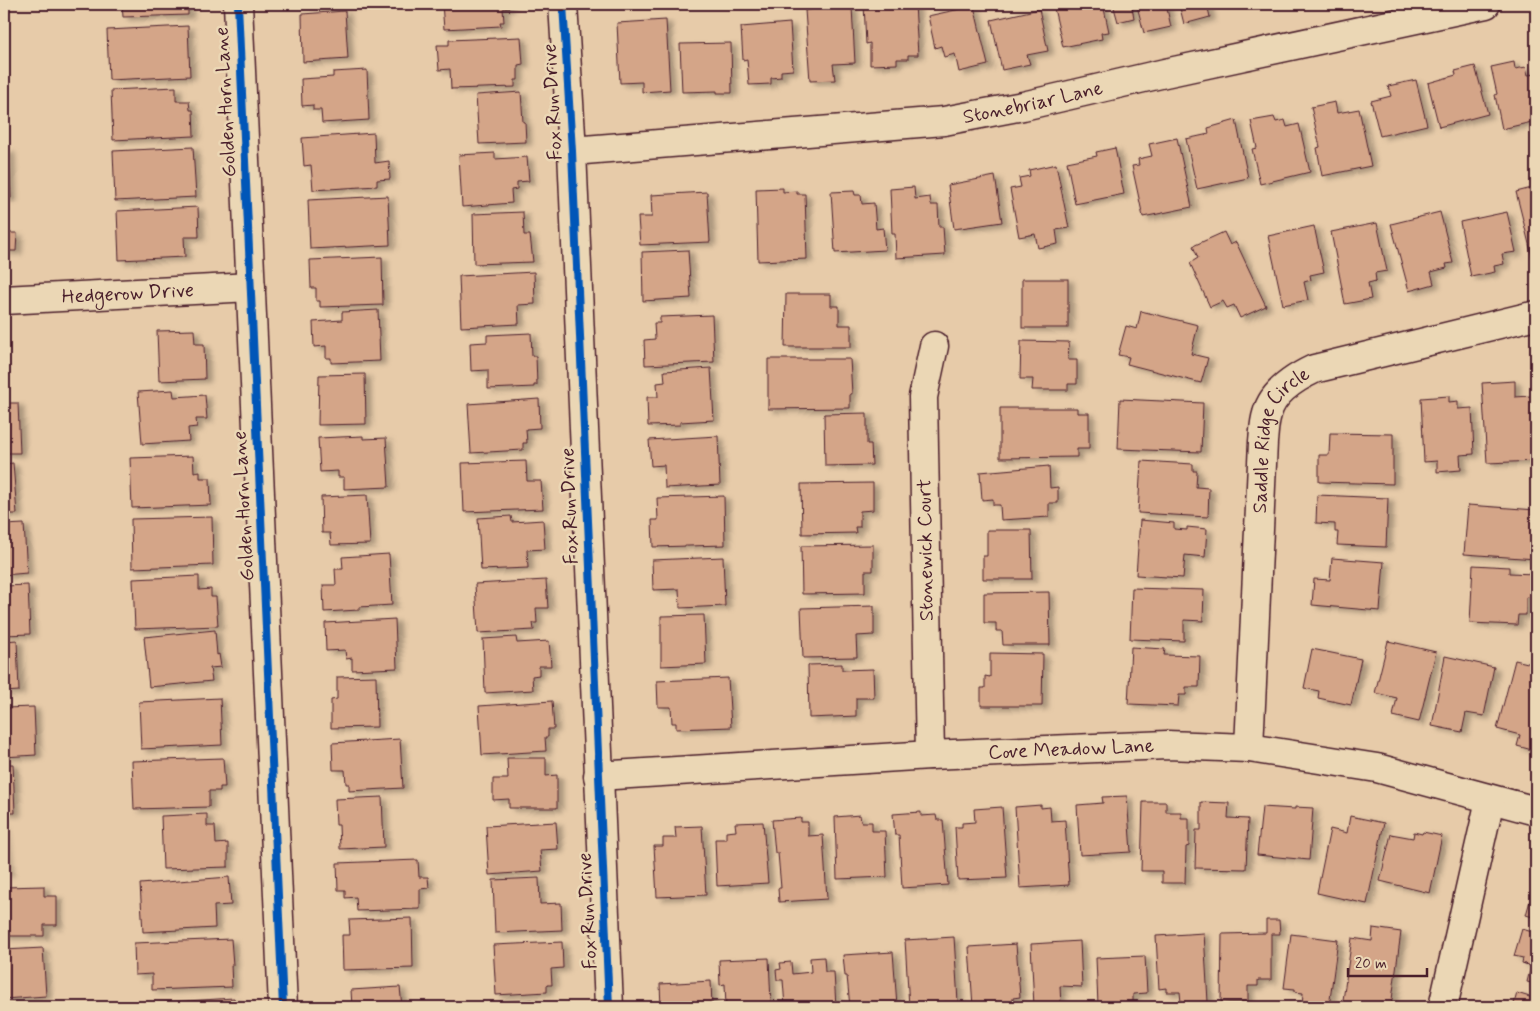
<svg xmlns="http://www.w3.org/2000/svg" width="1540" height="1011" font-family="Mynerve,sans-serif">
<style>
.building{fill:#d4a588;stroke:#4a1f2b;filter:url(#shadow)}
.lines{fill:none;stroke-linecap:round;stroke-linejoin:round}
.street-casing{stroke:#4a1f2b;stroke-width:31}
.street{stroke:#ebd7b5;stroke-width:28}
.cycleway-casing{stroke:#ebd7b5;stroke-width:11}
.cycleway{stroke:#0057b8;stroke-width:8}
.labels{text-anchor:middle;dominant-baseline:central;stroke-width:5;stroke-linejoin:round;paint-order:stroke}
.street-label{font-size:20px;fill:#4a1f2b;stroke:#ebd7b5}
</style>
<defs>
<filter id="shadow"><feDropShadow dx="5.5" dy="3" stdDeviation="2.5" flood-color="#0004"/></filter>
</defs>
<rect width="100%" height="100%" fill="#e7cba9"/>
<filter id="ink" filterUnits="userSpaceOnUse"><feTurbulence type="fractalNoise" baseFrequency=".02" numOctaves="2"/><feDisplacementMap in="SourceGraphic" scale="10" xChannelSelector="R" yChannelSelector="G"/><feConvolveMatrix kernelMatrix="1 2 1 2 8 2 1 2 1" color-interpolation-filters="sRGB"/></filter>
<g filter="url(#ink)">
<!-- building -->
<g class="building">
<polygon points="122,4 188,4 188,15 123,17"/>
<polygon points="313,4 367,4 313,7"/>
<polygon points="442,4 509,4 509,8 503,9 504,22 500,22 501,26 444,29"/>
<polygon points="864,4 915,4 918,55 908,55 908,59 897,59 897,64 870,65 870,43 866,44"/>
<polygon points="1053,4 1103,4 1109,32 1101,33 1102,39 1063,47"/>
<polygon points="1113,4 1166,4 1171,27 1144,33 1137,6 1132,7 1134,18 1118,22"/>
<polygon points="1179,4 1207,4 1210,17 1184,24"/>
<polygon points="974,6 988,65 959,72 955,54 944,57 941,46 935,48 928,16"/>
<polygon points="852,7 855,63 833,64 835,80 810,81 805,10"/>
<polygon points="1039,9 1048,51 1027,55 1030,64 1002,70 991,20"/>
<polygon points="345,11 348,59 303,62 302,14"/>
<polygon points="666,20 670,90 642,92 642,82 620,83 617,23"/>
<polygon points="790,23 793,70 781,71 781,77 771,78 771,84 749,85 747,59 743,60 741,27"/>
<polygon points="188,26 190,76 109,80 107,30"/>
<polygon points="521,37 523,64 518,65 518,80 515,80 515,87 451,89 450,69 439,70 437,45 449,45 449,40"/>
<polygon points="731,43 732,93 717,93 717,91 682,92 680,44"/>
<polygon points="1514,62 1515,69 1526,67 1528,75 1536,74 1536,121 1502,129 1495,95 1497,94 1491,67"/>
<polygon points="1475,66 1488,114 1439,127 1428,83 1456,75 1455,71"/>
<polygon points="367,70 369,120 322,123 321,110 313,110 313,105 302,106 301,79 333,77 333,72"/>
<polygon points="1416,80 1427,125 1380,136 1371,101 1391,96 1388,86"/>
<polygon points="176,87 176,101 189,101 190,110 193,110 194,136 113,140 111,90"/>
<polygon points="521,92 523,122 525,122 526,142 479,144 476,95"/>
<polygon points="1335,102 1337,113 1359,109 1371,166 1322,176 1317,148 1320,147 1311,107"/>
<polygon points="1274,117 1276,122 1285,120 1287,127 1299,124 1310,172 1260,184 1252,149 1257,148 1251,121"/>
<polygon points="1236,120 1248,178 1197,189 1186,139 1209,134 1208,128"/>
<polygon points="374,133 375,163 389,161 390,179 377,180 377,186 313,190 311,165 304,166 302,138"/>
<polygon points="1177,138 1192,207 1143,217 1132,166 1139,165 1138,159 1152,156 1149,144"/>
<polygon points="193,147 196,197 115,201 113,151"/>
<polygon points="1115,148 1124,194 1075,204 1067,162 1097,156 1096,152"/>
<polygon points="4,150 9,150 11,198 4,199"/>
<polygon points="495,153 495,159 527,157 529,181 517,182 517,189 511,190 512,203 462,207 459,155"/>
<polygon points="1056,164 1069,228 1056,230 1058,244 1038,248 1035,234 1019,237 1010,189 1021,187 1019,178 1030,176 1029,170"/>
<polygon points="995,176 1002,222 954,229 948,185"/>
<polygon points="914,187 915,199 930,197 931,205 938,205 939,227 943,227 945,255 896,258 895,234 892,234 890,189"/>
<polygon points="1536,187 1536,263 1534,264 1516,192"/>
<polygon points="783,188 783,192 797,191 797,194 805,194 807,259 758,261 756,189"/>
<polygon points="854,191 855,195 861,195 862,204 874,203 876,229 883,228 885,250 835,253 831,192"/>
<polygon points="707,192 710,242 640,245 638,217 652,217 651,195"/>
<polygon points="388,196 390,245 310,249 308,200"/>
<polygon points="198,207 199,237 184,237 185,257 119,260 117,211"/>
<polygon points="523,212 524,235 530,235 533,262 474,264 473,214"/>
<polygon points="1440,212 1453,263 1446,264 1447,268 1431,272 1434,284 1409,291 1391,224"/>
<polygon points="1507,212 1516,252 1502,254 1504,264 1494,266 1495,272 1471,277 1460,222"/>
<polygon points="1377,223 1387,271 1375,273 1376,281 1368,283 1371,299 1345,304 1331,232"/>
<polygon points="1314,226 1324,272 1310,275 1311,280 1304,282 1308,300 1283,305 1268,236"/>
<polygon points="1224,232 1230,245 1236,242 1266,306 1240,318 1234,305 1227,308 1223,301 1210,307 1190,263 1198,258 1193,246"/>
<polygon points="4,233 17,233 16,251 4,251"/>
<polygon points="688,250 691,298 643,301 642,252"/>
<polygon points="382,257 383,305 320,307 320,301 316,301 316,288 311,288 310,260"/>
<polygon points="534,272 535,304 518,305 519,324 461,327 459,276"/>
<rect x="1022" y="279" width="46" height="49"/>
<polygon points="786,294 831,294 831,306 839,306 839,325 851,325 851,347 785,347"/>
<polygon points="378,310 380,361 331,363 331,358 326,358 326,346 314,347 313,322 342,320 342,312"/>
<polygon points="1141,311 1198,325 1191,354 1208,358 1201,383 1127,364 1129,357 1118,355 1126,326 1137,329"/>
<polygon points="712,315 714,362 645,365 644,340 655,339 654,323 660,323 660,317"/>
<polygon points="194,330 195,344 204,344 205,379 159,381 157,331"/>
<polygon points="531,333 532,356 536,356 537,385 534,385 534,387 488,389 488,370 471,371 470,343 487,342 487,335"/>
<polygon points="1021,341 1069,342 1068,360 1077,360 1077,384 1068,384 1068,390 1032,390 1033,379 1020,379"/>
<polygon points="768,359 850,359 852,394 850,394 850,408 768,409"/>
<polygon points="711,368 714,420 680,422 680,425 648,426 647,397 658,397 657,383 665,382 664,371"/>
<polygon points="365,374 366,424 318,425 319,375"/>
<polygon points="1515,381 1515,397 1531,396 1535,461 1487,463 1482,383"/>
<polygon points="173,390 174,397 205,395 207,419 196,419 197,427 188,428 189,441 142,444 138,392"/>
<polygon points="1449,396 1449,402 1458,401 1458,409 1472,408 1474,454 1460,455 1461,470 1437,472 1437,461 1424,462 1421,398"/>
<polygon points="539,399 540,428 526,429 527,443 523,443 523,450 471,453 468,404"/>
<polygon points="1120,399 1203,403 1201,452 1118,449"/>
<polygon points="4,403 18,403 20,453 4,453"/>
<polygon points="1000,408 1077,408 1077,413 1089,413 1089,449 1077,449 1077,457 1000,458"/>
<polygon points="867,413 867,444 871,444 872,465 825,466 824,414"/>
<polygon points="1330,433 1393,434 1393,484 1319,482 1319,455 1329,455"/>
<polygon points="363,436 363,439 386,438 389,487 344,489 344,477 338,477 338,471 320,472 318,438"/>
<polygon points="718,436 720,485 665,488 664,465 651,466 649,440"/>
<polygon points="193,456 194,472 200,471 200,478 210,478 211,505 132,508 130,458"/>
<polygon points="526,461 527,481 541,481 543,509 464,512 462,463"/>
<polygon points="1141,461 1193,464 1193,471 1197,471 1196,487 1209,488 1208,517 1138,513"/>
<polygon points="13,463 17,514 4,514 4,464"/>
<polygon points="1049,466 1050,488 1058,487 1058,503 1049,503 1049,517 1001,520 1000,505 993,505 993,499 982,500 980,472"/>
<polygon points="873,483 873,510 860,511 860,527 855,527 856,533 802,534 801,484"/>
<polygon points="367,495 370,544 331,545 330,533 322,533 321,497"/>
<polygon points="1317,495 1388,498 1386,547 1337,545 1338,532 1335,532 1335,524 1316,523"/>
<polygon points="724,496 725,545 653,547 652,520 658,520 657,498"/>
<polygon points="1468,505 1536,510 1536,559 1464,554"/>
<polygon points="511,516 512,522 543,520 545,549 527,550 528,568 481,570 478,518"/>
<polygon points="212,517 213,565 132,568 131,519"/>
<polygon points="1140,520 1174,523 1174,529 1187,530 1187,527 1207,529 1205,557 1185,555 1183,578 1136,575"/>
<polygon points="24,524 27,573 4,575 4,525"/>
<polygon points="987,530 1031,530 1032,579 983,579 983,556 987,556"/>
<polygon points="873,545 873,571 865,571 865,593 802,594 801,546"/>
<polygon points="389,554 392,605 359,607 359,610 324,612 323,585 336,585 335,569 343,569 342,557"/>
<polygon points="723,557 725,606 680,608 679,589 653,590 652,560"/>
<polygon points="1332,558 1384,562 1380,611 1312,605 1314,579 1330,580"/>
<polygon points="1473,565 1509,567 1509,573 1536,574 1536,598 1526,597 1526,615 1518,615 1517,625 1470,623"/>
<polygon points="199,576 199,590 211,589 211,597 216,597 218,626 135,629 133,579"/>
<polygon points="546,580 548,608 536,608 537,623 533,623 534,630 478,633 475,584"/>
<polygon points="28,585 30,634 4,635 4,586"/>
<polygon points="1132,588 1204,590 1203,621 1184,620 1184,641 1130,639"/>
<polygon points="1049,592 1050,645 1003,645 1002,631 996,631 996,623 984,623 984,593"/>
<polygon points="874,606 874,635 856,636 857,657 803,658 801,608"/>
<polygon points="704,615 706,664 661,666 661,616"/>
<polygon points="395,619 397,668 352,670 352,658 346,659 345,650 326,651 325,623"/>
<polygon points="215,630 217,655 219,654 221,667 210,668 212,681 149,687 144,637"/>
<polygon points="516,637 517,643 549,641 551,666 539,666 539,675 532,676 533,690 485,693 483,639"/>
<polygon points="17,640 19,691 4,692 4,641"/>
<polygon points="1388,641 1436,652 1419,722 1393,716 1397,698 1375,693"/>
<polygon points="1131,647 1165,649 1164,655 1200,656 1199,687 1186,687 1186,695 1179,695 1178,706 1128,704"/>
<polygon points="1312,649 1361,659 1351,705 1318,698 1319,691 1304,688"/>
<polygon points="990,653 1043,654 1042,706 981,706 981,688 985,688 985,676 990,677"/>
<polygon points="1445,656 1494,667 1484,716 1466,713 1462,732 1432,726"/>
<polygon points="1515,660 1536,665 1536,751 1517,746 1520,735 1497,729"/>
<polygon points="842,664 842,670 873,669 874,698 856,698 856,716 809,718 808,665"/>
<polygon points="376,676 377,727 331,728 331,700 337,699 337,677"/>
<polygon points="728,678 731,727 676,729 676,723 672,723 671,707 658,707 657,681"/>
<polygon points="220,698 222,745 141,749 139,702"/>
<polygon points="552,701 554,729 548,729 548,737 545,737 546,751 482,755 479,706"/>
<polygon points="34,707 36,755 4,757 4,708"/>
<polygon points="400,739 403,788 349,791 349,784 346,784 345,770 333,770 332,743"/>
<polygon points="223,758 225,787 220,787 220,791 209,791 209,807 134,809 132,761"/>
<polygon points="507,758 546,758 546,776 557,775 557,808 509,808 509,799 493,800 493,779 508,779"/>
<polygon points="4,764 13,764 15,813 4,813"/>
<polygon points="1127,796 1131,852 1080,855 1077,805 1103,803 1102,797"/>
<polygon points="382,797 384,847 340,849 339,825 336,825 335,799"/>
<polygon points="1143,802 1166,802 1166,812 1181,812 1181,818 1189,818 1189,846 1186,847 1185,883 1162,883 1162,871 1141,871"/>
<polygon points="1201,802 1229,803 1228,818 1248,819 1246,869 1195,868 1196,830 1201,830"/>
<polygon points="1041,805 1041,808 1050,807 1051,821 1065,820 1069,885 1020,888 1015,807"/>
<polygon points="1002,807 1007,878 958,880 955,827 962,827 962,823 975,822 974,809"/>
<polygon points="1262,807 1295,809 1295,807 1313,808 1309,860 1257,855"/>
<polygon points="921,812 921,816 936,815 937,820 943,820 948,885 902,888 899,835 895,835 893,814"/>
<polygon points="207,814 207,826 215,826 216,844 228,843 228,867 163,869 161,816"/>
<polygon points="860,815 861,822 872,822 872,831 885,831 887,877 837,879 835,817"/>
<polygon points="1350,816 1384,823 1367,904 1317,893 1330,829 1347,833"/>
<polygon points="801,818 801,822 808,822 808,836 823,835 827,899 779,902 778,888 781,888 778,853 775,853 772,820"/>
<polygon points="556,822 558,849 540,850 542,871 489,875 486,826"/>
<polygon points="763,822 768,883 717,886 715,839 726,839 726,832 736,831 735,823"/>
<polygon points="4,824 8,873 4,873"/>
<polygon points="702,826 706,895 657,897 654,846 663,846 663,838 676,838 675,827"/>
<polygon points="1414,832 1422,834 1423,832 1442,836 1430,893 1380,881 1391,834 1413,838"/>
<polygon points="418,860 419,877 428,877 429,888 420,889 420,909 357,911 356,897 345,898 345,890 338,890 337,863"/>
<polygon points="229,877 231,905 214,906 215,928 143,932 140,884"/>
<polygon points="539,878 540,904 561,903 562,930 495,933 493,880"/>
<polygon points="44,886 44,896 57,896 57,925 44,925 44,936 4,936 4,887"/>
<polygon points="1533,890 1536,891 1536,918 1526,915"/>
<polygon points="412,918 413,968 343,970 342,935 350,935 349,920"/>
<polygon points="1266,920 1279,920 1280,934 1271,934 1271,980 1258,980 1258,986 1248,986 1248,1002 1221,1002 1222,934 1266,933"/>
<polygon points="1373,928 1401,932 1391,1007 1342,1007 1352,938 1372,941"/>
<polygon points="1522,929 1536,933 1536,984 1527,982 1531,966 1522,963 1523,958 1514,956"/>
<polygon points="1204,933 1208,1002 1181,1003 1180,992 1166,992 1166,988 1159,989 1156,936"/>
<polygon points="1291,934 1338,940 1329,1007 1302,1006 1303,993 1295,992 1295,989 1284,988"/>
<polygon points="954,937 958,1002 944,1002 945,1007 909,1007 905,940"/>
<polygon points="231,939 233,965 231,965 232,987 152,990 152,974 135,975 134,943"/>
<polygon points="1080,941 1082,987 1060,986 1061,1007 1034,1007 1031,944"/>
<polygon points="562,942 563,968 551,969 552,985 547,985 547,992 496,995 493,945"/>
<polygon points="1016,944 1020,997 1013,998 1013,1002 999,1003 1000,1007 973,1007 969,947"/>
<polygon points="43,948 46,996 4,999 4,950"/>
<polygon points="893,952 897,1005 874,1006 874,1007 850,1007 847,976 845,976 843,955"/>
<polygon points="1145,956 1147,993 1133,994 1133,1003 1098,1005 1096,958"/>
<polygon points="824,957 825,972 834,972 836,1007 785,1007 783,980 777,980 776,970 781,969 780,963 791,962 792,974 811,972 810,958"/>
<polygon points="769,958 771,1004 751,1005 751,1007 726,1007 725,984 720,985 719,960"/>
<polygon points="711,981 712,1007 661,1007 660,984"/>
<polygon points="400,987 402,1007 352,1007 351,990"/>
<polygon points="1517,993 1536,999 1536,1007 1513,1007"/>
<polygon points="234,998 235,1007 155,1007 155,1003"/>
<polygon points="532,1000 533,1005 565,1004 565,1007 500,1007 499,1002"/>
<polygon points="29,1004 29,1007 4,1007 4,1005"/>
</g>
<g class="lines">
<!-- street casing -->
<g class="street-casing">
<g id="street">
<polyline points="238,4 283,1007"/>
<polyline points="563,4 572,151 609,1007"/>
<path id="s1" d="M572,151L944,121L1023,106L1165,73L1486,4"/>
<path id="s2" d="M4,300L251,287"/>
<path id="s3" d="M1249,748L1263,442C1264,433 1264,423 1267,414C1272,393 1295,378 1314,369L1536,315"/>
<polyline points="930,755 923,397 934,346"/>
<path id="s4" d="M598,776L930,755L1167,745L1249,748L1377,768L1536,811"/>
<polyline points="1443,1007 1490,800"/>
</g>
</g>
<!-- street -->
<use href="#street" class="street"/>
<!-- cycleway casing -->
<g class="cycleway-casing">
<g id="cycleway">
<polyline points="238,4 283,1007"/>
<polyline points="563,4 572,151 609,1007"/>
</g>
</g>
<!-- cycleway -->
<use href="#cycleway" class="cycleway"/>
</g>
</g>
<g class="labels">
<!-- street labels -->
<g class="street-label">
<text transform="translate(226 102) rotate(-93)">Golden Horn Lane</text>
<text transform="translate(553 102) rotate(-93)">Fox Run Drive</text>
<text stroke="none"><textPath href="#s1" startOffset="464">Stonebriar Lane</textPath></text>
<text stroke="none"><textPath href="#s2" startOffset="124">Hedgerow Drive</textPath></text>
<text stroke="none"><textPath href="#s3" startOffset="315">Saddle Ridge Circle</textPath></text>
<text transform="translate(244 506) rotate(-93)">Golden Horn Lane</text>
<text transform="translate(570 506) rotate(-92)">Fox Run Drive</text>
<text transform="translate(926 550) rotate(-91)">Stonewick Court</text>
<text stroke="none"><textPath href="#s4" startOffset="474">Cove Meadow Lane</textPath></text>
<text transform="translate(588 911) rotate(-93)">Fox Run Drive</text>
</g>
</g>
<!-- margin -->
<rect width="1540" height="1011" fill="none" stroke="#ebd7b5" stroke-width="20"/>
<rect x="10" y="10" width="1520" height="991" fill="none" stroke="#4a1f2b" stroke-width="2" filter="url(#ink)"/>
<!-- scale -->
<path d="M1348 968v8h79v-8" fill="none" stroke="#4a1f2b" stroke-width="2.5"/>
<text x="1355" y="968" font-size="15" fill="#4a1f2b" stroke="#ebd7b5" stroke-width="4" paint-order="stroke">20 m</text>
</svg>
